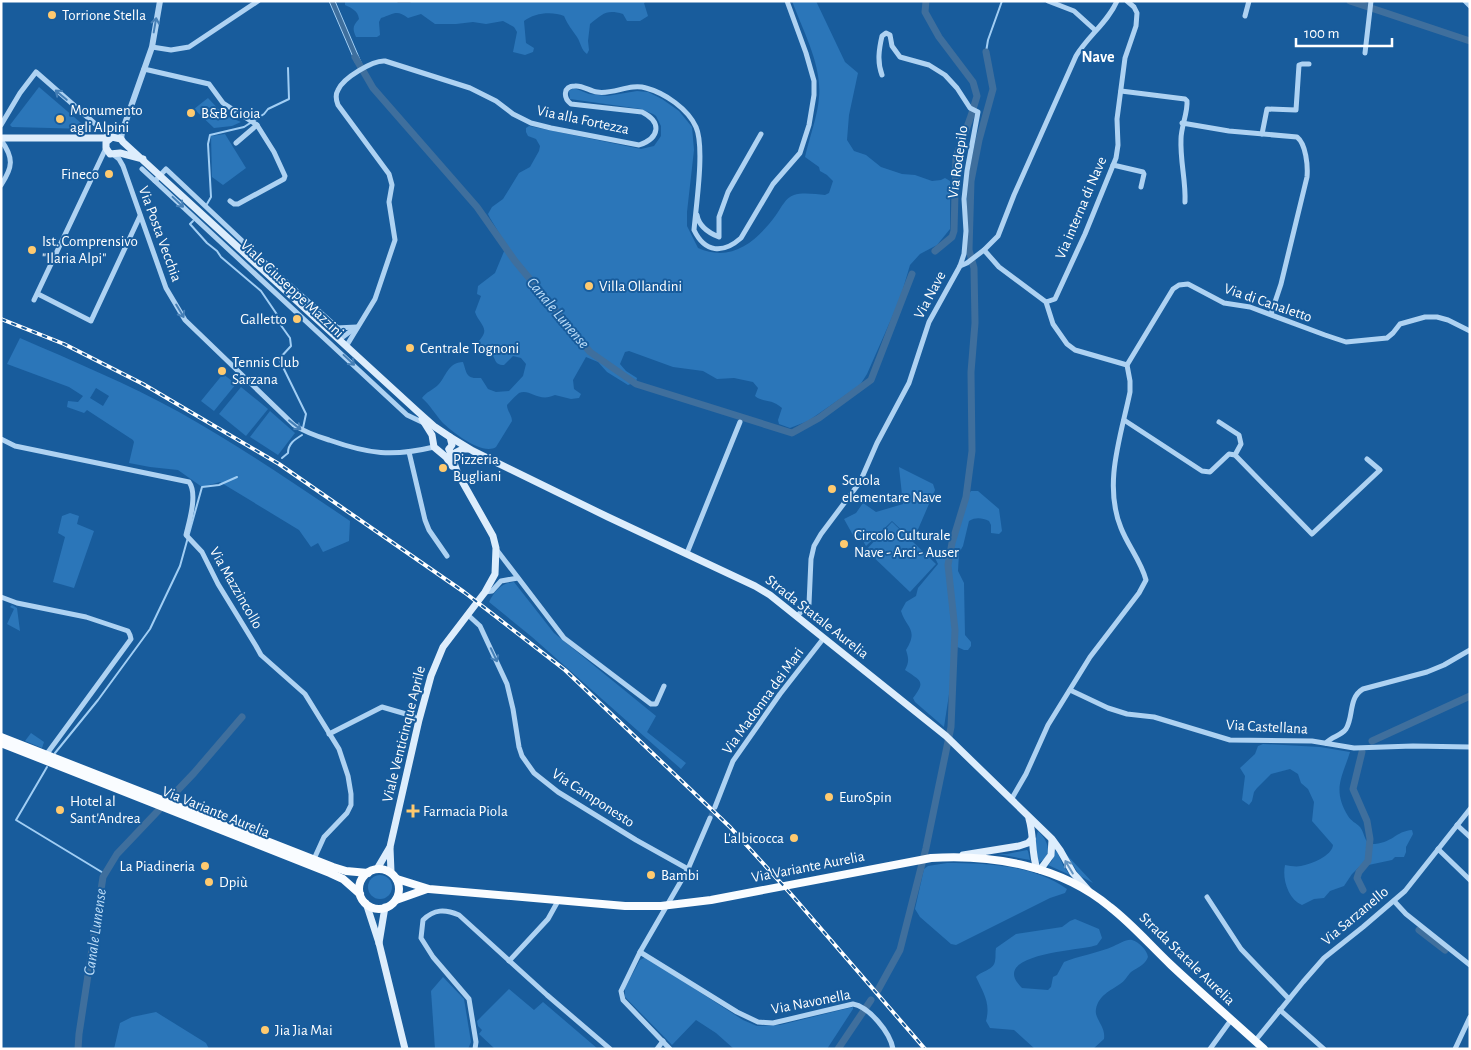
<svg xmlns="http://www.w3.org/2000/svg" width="1471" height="1050" font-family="'Alegreya Sans',sans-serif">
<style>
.green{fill:#2b76b9;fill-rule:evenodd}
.water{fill:#3f6f9d;stroke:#a1cef4}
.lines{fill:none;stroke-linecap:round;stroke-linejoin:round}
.stream{stroke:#a1cef4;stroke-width:2}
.canal{stroke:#3f6f9d;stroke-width:7}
.minor-tunnel{stroke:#3b74ab;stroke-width:5;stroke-dasharray:5 2.5;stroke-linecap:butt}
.minor{stroke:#aed2f2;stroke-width:5}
.tertiary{stroke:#aed2f2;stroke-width:6}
.secondary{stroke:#ddedfc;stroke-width:7}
.primary{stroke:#f9fcff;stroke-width:8}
.rail-casing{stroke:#fff;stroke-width:4}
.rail{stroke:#185c9c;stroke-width:2;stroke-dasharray:5.5;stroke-linecap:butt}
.oneway{stroke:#457fb6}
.oneway2{stroke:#6796c2}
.poi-dot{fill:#ffca6f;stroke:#185c9c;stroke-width:2}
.labels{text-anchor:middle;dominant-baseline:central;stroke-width:4;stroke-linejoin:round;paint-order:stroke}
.poi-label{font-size:15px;fill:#fff;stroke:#185c9c;text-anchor:start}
.street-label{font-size:15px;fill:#fff;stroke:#185c9c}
.neighbourhood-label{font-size:16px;font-weight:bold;fill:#fff;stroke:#185c9c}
.water-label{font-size:16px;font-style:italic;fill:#bbdcf8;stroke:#185c9c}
</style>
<rect width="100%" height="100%" fill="#185c9c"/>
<!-- green -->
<g class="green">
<path d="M345,1H396L398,3H410L412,1H647L644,3L648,16L640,21H627L623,14C606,9 603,14 590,24L588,41L589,50L587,54C581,50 581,43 577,37C571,28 569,27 564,16C552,11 534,13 524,21L526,43L534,48L533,52L525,55L513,52L517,32L514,27L503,21L486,24L473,22L456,24H435L421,14L408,18C397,9 393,14 381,18L379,22L380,35L377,37H356C352,28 353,26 359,19C358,11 352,8 345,5Z"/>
<path d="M792,1H816L845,62L858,73L849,115L847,140L854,151L866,155L881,167L902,174L915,175L932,181L941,180L945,178L950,181V229L937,245L920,254L910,265L900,299L867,374L860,385L808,421L790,428L779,424L778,420L782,408C771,398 763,403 755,396L758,388L753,382L734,378L717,379L703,371L673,367L629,351L625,352L620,364L626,371L637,378L636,382L628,385L607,372L598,362L586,357L573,380L574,389L581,394L579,398L571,399L555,395C538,403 530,388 519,393C515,396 510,402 507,405C507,411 512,415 512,421L496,447C483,456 452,432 442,422C435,414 430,405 422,398C426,392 433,390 438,385C446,377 448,362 463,362C467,374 466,379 481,378L488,389L496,392L509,391L523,376L526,364L521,358L513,356L504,365C493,365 497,358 490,353C487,350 482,349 478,347L477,343C492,328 480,326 475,312L481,296L477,294L478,286L495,273L505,249L504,241L490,218L488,214L492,207L503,199L519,173L530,167L539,151L540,146L536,139L528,136L526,132V128L529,126L641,149L654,146L661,136V126L656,116L653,114L641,109L570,99L569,91L574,88L589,94L607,96L637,91L648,92L662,99L679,111L692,127L694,150L687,212V226L698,248C732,263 757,241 776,215C781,208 786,197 794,195C802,192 816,194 825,195L829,193L833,181L827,175L820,171L819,167L805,157C809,139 818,115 819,97C822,65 803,31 792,1Z"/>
<polygon points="39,87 88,129 12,127 10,125"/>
<polygon points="208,98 224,115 241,122 232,126 214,128 194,109"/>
<polygon points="225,134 246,168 223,185 212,177 211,136"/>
<path d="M20,338C73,361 128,384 179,412C238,445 294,483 350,521L349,541L323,552L318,543L311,547L299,530L220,482L202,487L178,470L150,467L129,463L134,442L133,440L87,410L84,413L67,407L68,401L78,402L83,396L69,387L7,364ZM96,388L109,396L103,406L90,398Z"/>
<polygon points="223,374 236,384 214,411 201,401"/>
<polygon points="241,387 268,409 246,436 219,414"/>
<polygon points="270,411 295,433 278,455 250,437"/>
<polygon points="899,467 933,484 935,490 913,541 892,521 866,546 859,534 854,537 844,519 856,513 863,503 876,512 903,504"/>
<path d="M971,491H978L999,509L1002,531L999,534L991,533V525L989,521C982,518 976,517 969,521L963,546L959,553L958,571L964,583L965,635L971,642V646L968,650H964L953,645L950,688L944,727L915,702L913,698C926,681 921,681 905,670C909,662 909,659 906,650C919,629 906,628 901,611L906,602L916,596L918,588L938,564L932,552L933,549H951L953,548L968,495Z"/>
<polygon points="70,513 79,516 77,524 94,531 74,588 53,582 65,537 58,533 62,516"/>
<polygon points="892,522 936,564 910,592 866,550"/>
<path d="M514,582L554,633L656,716L647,732L686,763L681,769L532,637L489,602C495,591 501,583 514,582Z"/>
<polygon points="12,605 17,608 20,631 7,624 14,609 10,607"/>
<polygon points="31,733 44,742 42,748 25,741"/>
<path d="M1263,744L1320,747L1350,752C1342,778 1332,789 1348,816C1351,821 1356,823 1360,827C1364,832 1364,839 1369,844C1392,845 1395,831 1412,830L1413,834L1406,847V852L1404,857H1395L1392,860L1359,867L1352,874L1344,886L1330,891L1324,898L1314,899L1302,905C1288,899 1282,879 1285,865C1290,866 1296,867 1301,866C1311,864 1332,856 1333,845L1312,821L1314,802L1308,789L1301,783L1298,774L1290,769L1271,774L1257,788L1254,792L1252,801L1249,805L1242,800L1245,776L1240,768L1255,754L1258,746Z"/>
<path d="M1038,831C1048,840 1054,856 1038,863C1033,855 1035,840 1038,831Z"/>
<polygon points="1056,849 1063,865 1070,875 1048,865 1052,861"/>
<polygon points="1027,850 1028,851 1030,860 998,854 1007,854"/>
<polygon points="1066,854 1093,883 1080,876"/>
<path d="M947,863C987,863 1034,865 1067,889L1065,893L1050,898L956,945L951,944L920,917L915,909L924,869L928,866Z"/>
<circle cx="380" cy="887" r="12"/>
<path d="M1075,919L1099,929L1102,938L1097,945C1082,951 986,953 1022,988L1048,990L1051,987L1053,977L1057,975L1064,962C1077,956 1099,953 1114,946C1119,944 1126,939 1132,940C1139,942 1147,950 1148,957C1145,965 1138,967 1131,972C1127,976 1125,981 1120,984C1110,991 1099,995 1096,1009C1094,1019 1106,1026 1104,1039L1093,1049H1035L1014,1030L990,1028L986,1021C991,1003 983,992 976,977C981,971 994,970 995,961C996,957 995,952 996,948L1016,934L1062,927L1070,921Z"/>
<polygon points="644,958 647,958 743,1020 757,1026 780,1025 853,1007 853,1009 827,1049 734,1049 716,1033 696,1020 672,1045 625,997 625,988 640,960"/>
<polygon points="443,977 464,999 471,1042 468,1049 435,1049 431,991"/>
<polygon points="509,989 534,1010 543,1002 598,1049 495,1049 479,1034 482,1030 478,1026 477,1021"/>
<polygon points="156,1012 206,1043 209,1049 114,1049 120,1023 132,1017"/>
</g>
<!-- water -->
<polygon class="water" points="329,1 335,1 361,62 356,64"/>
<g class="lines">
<!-- stream -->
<g class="stream">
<polyline points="986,52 988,40 1002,1"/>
<polyline points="207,204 211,197 208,144 210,135 244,127 264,114 268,109 289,99 288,68"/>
<polyline points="193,221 190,224 207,243 217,251 221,257 261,291 278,316 280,324 290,338 291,346 279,359 306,414 303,428"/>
<path d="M282,458L288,453C288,444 294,440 302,435"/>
<polyline points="55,753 98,700 150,629 180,566 202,487 219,485 237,477"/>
<polyline points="47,767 16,820 105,874"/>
</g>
<!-- canal -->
<g class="canal">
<polyline points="926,1 925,12 939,37 973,82 977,96 971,116 956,157 954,231 952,237 935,251"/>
<polyline points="1350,1 1470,41"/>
<polyline points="355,57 373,88 477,207 515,261 590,352 636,384 792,433 819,418 871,380 912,274"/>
<polyline points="1372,741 1470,696"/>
<polyline points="1362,752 1353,789 1367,821 1370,839 1368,861 1359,872 1357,878 1363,890"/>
<polyline points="1419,930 1445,950"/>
<polyline points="878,990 900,950 926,848 951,727 955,630 948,565 952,543 966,497 972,451 971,372 975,323 974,268 969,250 971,181 979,140 993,89 986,52"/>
<polyline points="78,1049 79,1034 103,877 117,854 194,773 242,717"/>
<polyline points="838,1049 871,1000"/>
</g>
<!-- minor-tunnel -->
<polyline class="minor-tunnel" points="710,818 715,807"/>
<!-- minor -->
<g class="minor">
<polyline points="1048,1 1074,11 1095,30"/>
<polyline points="1465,1 1470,6"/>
<polyline points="1245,16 1249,1"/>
<polyline points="152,47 171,50 189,47 258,1"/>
<polyline points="1365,53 1371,1"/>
<polyline points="144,69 209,84 223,103 257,125 274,152 285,176 284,179 238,204 234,204 230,201"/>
<path d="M1121,91L1185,99L1187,101C1188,112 1181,127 1181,139C1180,161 1186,181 1185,202"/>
<path d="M1182,123L1229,131L1297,137C1306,144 1308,166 1307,177L1281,284L1271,314"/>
<polyline points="1,125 20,93 36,72 101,129 112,137"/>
<polyline points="1262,134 1267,109 1296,110 1299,65 1302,64 1309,64"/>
<path d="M1,140C14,158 13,167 1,185"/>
<polyline points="236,143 257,125"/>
<path d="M114,155L119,159L123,166L166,288L185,320L294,425C305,432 316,436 329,440C369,454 392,457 434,447"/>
<polyline points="1113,165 1143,172 1144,174 1141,187"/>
<polyline points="142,169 407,415 424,423"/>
<polyline points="155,181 166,169 271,268 339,329"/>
<path d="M697,215C699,227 709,233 719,237V217L728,192L761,134"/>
<polyline points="984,250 999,267 1046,302 1053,324 1067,344 1075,350 1127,365"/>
<path d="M960,266L967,263L984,250L998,236L1014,195L1076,56C1088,36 1108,22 1117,1"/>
<polyline points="38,294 91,321 140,216"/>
<polyline points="34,300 106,148"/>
<polyline points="1046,302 1055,299 1085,234 1116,158 1118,145 1117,119 1125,58 1136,26 1137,13 1134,7 1127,1"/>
<polyline points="336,328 357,327"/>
<polyline points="340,339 355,328"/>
<path d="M347,345L375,299L395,240L389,202L392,185L389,174L338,105C336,100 335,95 338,90C343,78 373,60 385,61L470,88L496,101L513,114L531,123L551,128L639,145C660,138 662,122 642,112L571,104C563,98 563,86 575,86C582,85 590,91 597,92C613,95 630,83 646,88C665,93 688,109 696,127C705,147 696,206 694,230C705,253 723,254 741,238L773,184L800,153L809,125L814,95V81L806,53L787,1"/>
<polyline points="1124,420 1202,471 1210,472 1229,454 1235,455 1312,534 1380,470 1367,459"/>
<polyline points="1219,422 1239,435 1241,444 1235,455"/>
<path d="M1,439L15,446L189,482C198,494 189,522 186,535L202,552L218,584L256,646L261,655L305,694L339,749L348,776L351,794V805L347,813L324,837L314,859"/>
<polyline points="409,452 425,520 429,530 447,556"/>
<polyline points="496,549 564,638 651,704 656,704 664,686"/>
<polyline points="687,553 740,422"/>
<polyline points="485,592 492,591 501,581 518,578"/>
<polyline points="1,597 17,603 86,617 128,631 130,635 131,639 46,755"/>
<polyline points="468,615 480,626 507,684 513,709 519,747 522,756 534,773 558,792 636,840 688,869"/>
<path d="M797,616L809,604L811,559L814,546L821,534L860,482L877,443L909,383L929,322L960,266L964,254L966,231L964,199L967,171L978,112L970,108L957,88L945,75L929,65L900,57L892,46L890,35L886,33L882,36C879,49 877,62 882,75"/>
<polyline points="1070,690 1108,708 1127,714 1154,717 1230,740 1312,741 1354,748 1413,746 1470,747"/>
<polyline points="329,734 382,707 413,716 419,720"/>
<path d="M1326,743C1332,736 1341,736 1346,729C1354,716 1348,698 1363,689L1427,672L1444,665L1470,650"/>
<path d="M1011,800L1026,774L1048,725L1090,657L1139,593L1146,580C1141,561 1128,546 1121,528C1103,484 1121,436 1130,392V381L1127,365L1173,289L1179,285L1188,284L1224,303L1250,307L1325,335L1346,342L1387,338L1393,333L1400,324L1425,317H1437L1448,320L1470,331"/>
<polyline points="715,807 733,761 780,694 823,639"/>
<polyline points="1457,825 1470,837"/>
<polyline points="1438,849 1470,880"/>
<polyline points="1207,897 1241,949 1289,999"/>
<polyline points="1394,901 1406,914 1470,965"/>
<path d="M640,952L737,1012L758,1022L773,1023L853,1004C869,1007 890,1032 893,1049"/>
<polyline points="509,961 548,919 558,901"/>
<polyline points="1280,1010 1324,1049"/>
<polyline points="1255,1041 1303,982 1324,958 1363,927 1405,891 1470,809"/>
<path d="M475,1049L476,1042L469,999L433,957L421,938L423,920C434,909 445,909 459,915L547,995L610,1049"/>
<polyline points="657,1049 663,1041"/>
<polyline points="670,1049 623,1000 621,991 640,952 688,869 710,818"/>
<polyline points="1210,1049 1231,1020"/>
<polyline points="1455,1049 1470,1017"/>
</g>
<!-- tertiary -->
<polyline class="tertiary" points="121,139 122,132 152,47 160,1"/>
<!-- secondary -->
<g class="secondary">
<polyline points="1,138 109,138"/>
<polyline points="143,159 120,153 110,154 106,148 106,142 112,137 121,139 123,142 417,411 435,427 450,437 452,445 449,449"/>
<polyline points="422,419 432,435 434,447 446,457 452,466"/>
<polyline points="450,437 473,451 608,517 755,586 770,595 946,736 1052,839 1060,850 1073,873 1089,891"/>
<polyline points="453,462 455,453 463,449 468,449"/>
<path d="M1029,819C1034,835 1031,852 1037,869"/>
<polyline points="390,848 391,872"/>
<polyline points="963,855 1019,846 1028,843 1032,839"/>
<polyline points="377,869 390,847 419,720 431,676 443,647 485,592 495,574 496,548 493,536 458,474 449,449"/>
<polyline points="1040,870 1051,855 1052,840"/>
<polyline points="366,903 379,943 405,1049"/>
<polyline points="379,943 385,907"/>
</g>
<!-- primary -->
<g class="primary">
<polyline points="1,737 333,867 346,871 368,873"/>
<polyline points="1,743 330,873 343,879 360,894"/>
<circle cx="379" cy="889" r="20"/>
<path d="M397,879L429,889L625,906H661L711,900L931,858C993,854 1061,866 1110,907C1132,924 1150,945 1171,965C1201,993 1233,1021 1264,1049"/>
<polyline points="396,900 427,889"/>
</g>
<!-- rail casing -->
<g class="rail-casing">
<polyline id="rail" points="1,319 64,344 143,384 279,464 464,592 565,670 730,827 790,893 925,1049"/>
</g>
<!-- rail -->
<use href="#rail" class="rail"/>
</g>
<!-- one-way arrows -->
<defs><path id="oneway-shaft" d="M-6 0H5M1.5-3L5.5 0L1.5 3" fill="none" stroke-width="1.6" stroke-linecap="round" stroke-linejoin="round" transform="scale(1.25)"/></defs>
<g class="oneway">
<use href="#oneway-shaft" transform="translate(155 25) rotate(-80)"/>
<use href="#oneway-shaft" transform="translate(61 95) rotate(-140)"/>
<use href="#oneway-shaft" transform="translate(178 202) rotate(43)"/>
<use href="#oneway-shaft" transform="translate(180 311) rotate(59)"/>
<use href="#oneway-shaft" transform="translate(349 360) rotate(43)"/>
<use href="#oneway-shaft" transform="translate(295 425) rotate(38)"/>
<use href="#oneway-shaft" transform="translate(494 655) rotate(65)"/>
</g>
<use class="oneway2" href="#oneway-shaft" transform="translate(1069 867) rotate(-121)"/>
<!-- markers -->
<g class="poi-dot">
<circle cx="52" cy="15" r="5"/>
<circle cx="191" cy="113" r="5"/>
<circle cx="60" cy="119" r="5"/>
<circle cx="109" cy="174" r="5"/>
<circle cx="32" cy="250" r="5"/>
<circle cx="589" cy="286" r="5"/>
<circle cx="297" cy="319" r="5"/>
<circle cx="410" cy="348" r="5"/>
<circle cx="222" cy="371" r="5"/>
<circle cx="443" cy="468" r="5"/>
<circle cx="832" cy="489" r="5"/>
<circle cx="844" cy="544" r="5"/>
<circle cx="829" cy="797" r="5"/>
<circle cx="60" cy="810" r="5"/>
<path d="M410.5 803.5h5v5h5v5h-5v5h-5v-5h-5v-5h5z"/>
<circle cx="794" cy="838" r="5"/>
<circle cx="205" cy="866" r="5"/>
<circle cx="651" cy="875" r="5"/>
<circle cx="209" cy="882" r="5"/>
<circle cx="265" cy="1030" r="5"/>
</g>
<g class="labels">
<!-- poi labels -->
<g class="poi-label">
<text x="62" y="15">Torrione Stella</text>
<text x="70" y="110">Monumento<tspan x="70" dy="17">agli Alpini</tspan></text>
<text x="201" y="113">B&amp;B Gioia</text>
<text x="99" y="174" text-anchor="end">Fineco</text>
<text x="42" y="241">Ist. Comprensivo<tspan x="42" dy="17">"Ilaria Alpi"</tspan></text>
<text x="599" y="286">Villa Ollandini</text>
<text x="287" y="319" text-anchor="end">Galletto</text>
<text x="420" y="348">Centrale Tognoni</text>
<text x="232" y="362">Tennis Club<tspan x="232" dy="17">Sarzana</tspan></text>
<text x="453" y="459">Pizzeria<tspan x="453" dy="17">Bugliani</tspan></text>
<text x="842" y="480">Scuola<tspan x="842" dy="17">elementare Nave</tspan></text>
<text x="854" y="535">Circolo Culturale<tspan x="854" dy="17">Nave - Arci - Auser</tspan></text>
<text x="839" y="797">EuroSpin</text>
<text x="70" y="801">Hotel al<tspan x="70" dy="17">Sant'Andrea</tspan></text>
<text x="423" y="811">Farmacia Piola</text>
<text x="784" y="838" text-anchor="end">L'albicocca</text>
<text x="195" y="866" text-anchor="end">La Piadineria</text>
<text x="661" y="875">Bambi</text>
<text x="219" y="882">Dpiù</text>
<text x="275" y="1030">Jia Jia Mai</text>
</g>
<!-- street labels -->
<g class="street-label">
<text transform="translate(583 120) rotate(12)">Via alla Fortezza</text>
<text transform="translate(958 162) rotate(-82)">Via Rodepilo</text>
<text transform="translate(1081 208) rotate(-67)">Via interna di Nave</text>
<text transform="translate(160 234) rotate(70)">Via Posta Vecchia</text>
<text transform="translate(292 289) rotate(43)">Viale Giuseppe Mazzini</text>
<text transform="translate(930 295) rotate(-62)">Via Nave</text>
<text transform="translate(1268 303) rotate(19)">Via di Canaletto</text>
<text transform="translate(236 588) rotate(60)">Via Mazzincollo</text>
<text transform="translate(817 617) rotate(38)">Strada Statale Aurelia</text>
<text transform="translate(763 701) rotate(-54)">Via Madonna dei Mari</text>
<text transform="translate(1267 727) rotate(3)">Via Castellana</text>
<text transform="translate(404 734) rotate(-76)">Viale Venticinque Aprile</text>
<text transform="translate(593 798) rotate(33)">Via Camponesto</text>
<text transform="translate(216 812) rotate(22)">Via Variante Aurelia</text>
<text transform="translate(808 867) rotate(-11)">Via Variante Aurelia</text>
<text transform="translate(1355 916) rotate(-40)">Via Sarzanello</text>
<text transform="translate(1187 959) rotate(44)">Strada Statale Aurelia</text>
<text transform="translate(811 1002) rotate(-11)">Via Navonella</text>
</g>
<!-- neighbourhood labels -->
<g class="neighbourhood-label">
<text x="1098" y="57">Nave</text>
</g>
<!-- water labels -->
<g class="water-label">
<text transform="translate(558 313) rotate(50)">Canale Lunense</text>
<text transform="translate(95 932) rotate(-82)">Canale Lunense</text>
</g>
</g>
<!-- border -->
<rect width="1471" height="1050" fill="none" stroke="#ffffff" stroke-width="5"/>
<!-- scale -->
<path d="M1296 38v8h96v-8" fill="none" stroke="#ffffff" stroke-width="2.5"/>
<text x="1304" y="38" font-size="15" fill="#ffffff" stroke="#185c9c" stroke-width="4" paint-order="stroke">100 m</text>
</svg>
